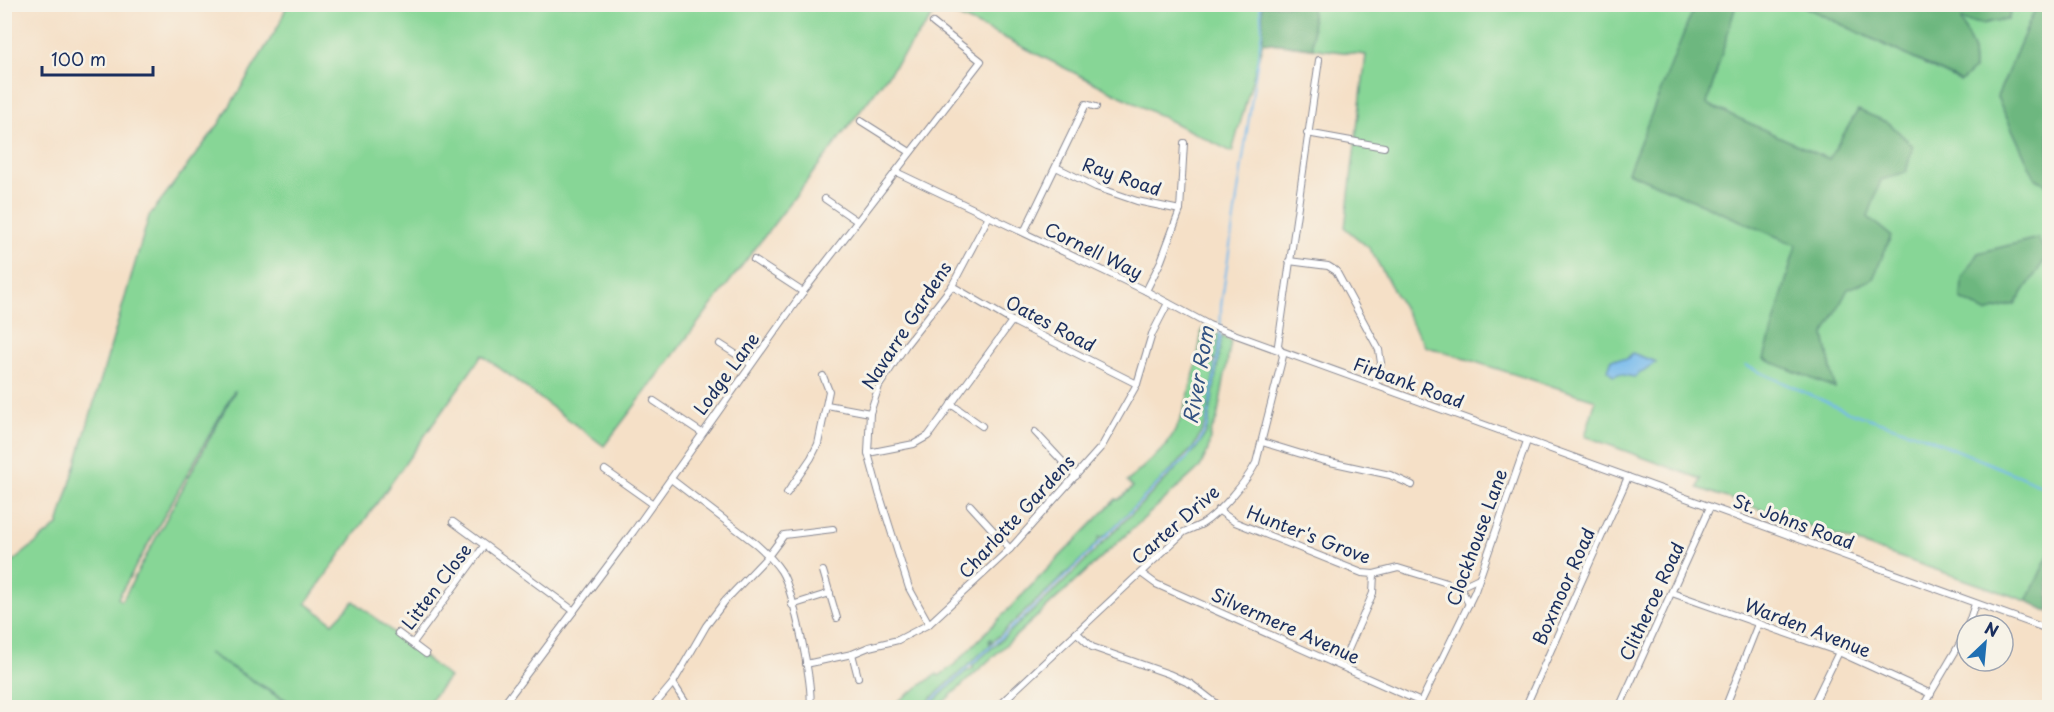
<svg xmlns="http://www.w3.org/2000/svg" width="2054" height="712" font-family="'Playpen Sans',sans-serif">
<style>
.green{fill:#87d696;stroke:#51827a;stroke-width:1.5;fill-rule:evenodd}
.forest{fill:#6db77f;stroke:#44736e;stroke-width:1.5}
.water{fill:#76baec;stroke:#4874a5;stroke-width:1.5}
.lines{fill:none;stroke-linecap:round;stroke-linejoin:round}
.stream{stroke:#76baec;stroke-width:2}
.street-casing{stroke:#888892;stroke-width:8}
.street{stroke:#fff;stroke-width:6}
.labels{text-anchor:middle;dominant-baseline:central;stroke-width:6;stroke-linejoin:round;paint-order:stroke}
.street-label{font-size:18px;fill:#1b2f5e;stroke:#f7f3e8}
.water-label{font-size:20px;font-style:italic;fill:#325282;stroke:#f7f3e8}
</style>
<rect width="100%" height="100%" fill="#f7f3e8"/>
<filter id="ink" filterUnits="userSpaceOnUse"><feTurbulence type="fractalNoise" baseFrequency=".0167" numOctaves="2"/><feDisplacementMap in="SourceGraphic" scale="12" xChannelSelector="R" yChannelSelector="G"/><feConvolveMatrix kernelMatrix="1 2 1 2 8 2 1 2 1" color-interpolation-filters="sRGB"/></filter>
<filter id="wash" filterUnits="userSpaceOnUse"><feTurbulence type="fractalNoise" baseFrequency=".008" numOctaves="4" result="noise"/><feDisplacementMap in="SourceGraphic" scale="24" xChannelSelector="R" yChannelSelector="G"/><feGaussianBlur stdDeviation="1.35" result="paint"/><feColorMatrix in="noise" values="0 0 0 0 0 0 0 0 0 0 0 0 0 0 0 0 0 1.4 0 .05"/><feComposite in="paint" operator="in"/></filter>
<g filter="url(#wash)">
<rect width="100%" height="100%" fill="#f5e0c7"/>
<!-- green -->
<g class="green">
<path d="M287,5H1801L1960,81L1974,69L1973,49L1961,20L1982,24L1994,21L2008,20L2013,5H2037L1997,97L2035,178L2049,186V554L2027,601L1698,488L1701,479L1585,436L1596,400L1425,346L1370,249L1345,228L1366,55L1263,42L1232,152L1001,36L939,8L604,446L482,355L306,603L333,623L354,601L449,677L425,707H298L208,653L294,707L5,708V568L58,525L149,216L219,124L279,25ZM234,391H235L122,601L118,598Z"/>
<path d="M1202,329L1219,335L1216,362L1213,358L1212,359L1215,366L1206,423L1193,448L1109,532L1101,538L1099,537V540L1086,555L991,643V639L989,640L990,645L922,707H890L937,674L939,676L955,664L1116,499L1118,500L1133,487L1127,482L1168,444L1167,442C1185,425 1199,355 1202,329Z"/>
<polygon points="1222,336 1231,341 1217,419 1211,432 1208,450 1200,467 938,707 928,707 965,672 974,668 972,666 1055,591 1196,449 1206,433 1209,422"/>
</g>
<!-- forest -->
<g class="forest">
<polygon points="1262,5 1312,5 1313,48 1263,42"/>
<polygon points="1695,5 1736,5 1707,104 1829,159 1858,110 1889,123 1913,146 1906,172 1881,180 1868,217 1891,236 1873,279 1848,289 1824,335 1835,388 1764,359 1796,245 1628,172"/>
<polygon points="1801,5 2013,5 2008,20 1994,21 1982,24 1961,20 1973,49 1974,69 1961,81"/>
<polygon points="2037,5 2049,5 2049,186 2035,178 1997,97"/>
<polygon points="2038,238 2047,257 2015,304 1986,312 1961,299 1962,278 1978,253"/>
<polygon points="2049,554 2049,612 2027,601"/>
</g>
<!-- water -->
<polygon class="water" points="1632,353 1656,362 1634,377 1619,374 1613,376 1608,370 1612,359 1627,359"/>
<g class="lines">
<!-- stream -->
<g class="stream">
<polyline points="1746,366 1849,412 1926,437 2050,489"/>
<polyline points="924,708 1052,590 1163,479 1187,458 1198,444 1207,426 1220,340 1221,306 1262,30 1260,4"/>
</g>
</g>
</g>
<g filter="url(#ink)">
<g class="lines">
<!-- street casing -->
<g class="street-casing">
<g id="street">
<polyline points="861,121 910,152"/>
<polyline points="1307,133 1384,147"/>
<polyline points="1056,167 1096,187 1137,201 1180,210"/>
<polyline points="896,172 1146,291 1209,325 2050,630"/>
<polyline points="825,199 857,221"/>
<polyline points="1024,232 1086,104 1096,107"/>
<polyline points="754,260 803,292"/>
<polyline points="1289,261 1328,266 1336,271 1379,350 1381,363 1375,385"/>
<polyline points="952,286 1012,321 1137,384"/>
<polyline points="1146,291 1161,261 1180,210 1184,143"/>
<polyline points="720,344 751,364"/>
<polyline points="654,401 702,433"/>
<polyline points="951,404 982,426"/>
<polyline points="827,405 870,413"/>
<polyline points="1035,432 1076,476"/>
<polyline points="1262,442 1321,460 1390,475 1412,485"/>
<polyline points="868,453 914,444 928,436 1012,321"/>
<polyline points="605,470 653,504"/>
<path d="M671,479L756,544C765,552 774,560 781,571C793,590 814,686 810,708"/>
<polyline points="787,493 811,458 818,444 829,391 823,376"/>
<polyline points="970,505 1010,549"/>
<polyline points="1218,510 1235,522 1362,573 1374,574 1398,568 1460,587"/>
<polyline points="453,522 574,611"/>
<polyline points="823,571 837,618"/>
<polyline points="1141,573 1156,584 1421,702"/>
<polyline points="1460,587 1479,578"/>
<polyline points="1460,587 1469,604"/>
<polyline points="1672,593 1839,652 1931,694"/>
<polyline points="792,605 830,593"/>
<polyline points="929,624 909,588 879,493 868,453 870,413 879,386 906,345 952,286 989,216"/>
<polyline points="1968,625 1975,604"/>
<polyline points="398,633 426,654"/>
<polyline points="1077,633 1092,647 1169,674 1191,684 1222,708"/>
<polyline points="413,643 484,546"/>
<polyline points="852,654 858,677"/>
<polyline points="806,664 852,654 869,647 898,640 929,624 1010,549 1102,446 1137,384 1152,334 1168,303"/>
<polyline points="1341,666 1373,593 1374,574"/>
<polyline points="673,683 689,708"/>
<polyline points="1007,698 1022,708"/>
<polyline points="1813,705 1839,652"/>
<polyline points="501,708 633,532 803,292 981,61 933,23"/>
<polyline points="652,708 673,683 706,626 725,601 769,555 784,535 833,529"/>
<path d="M996,708L1184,532C1190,529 1197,527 1202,524C1221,512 1246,482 1256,463L1283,356L1278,345L1319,60"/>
<polyline points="1418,708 1475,591 1527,441"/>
<polyline points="1525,708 1628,477"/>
<polyline points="1619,708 1710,507"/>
<polyline points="1725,708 1758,624"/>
<polyline points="1922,708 1962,640 1967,627"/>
</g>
</g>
<!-- street -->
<use href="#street" class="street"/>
</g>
</g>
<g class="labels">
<!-- street labels -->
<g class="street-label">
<text transform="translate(1122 176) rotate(19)">Ray Road</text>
<text transform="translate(1094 250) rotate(26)">Cornell Way</text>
<text transform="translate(1051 323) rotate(28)">Oates Road</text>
<text transform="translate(906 325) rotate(-57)">Navarre Gardens</text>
<text transform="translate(726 373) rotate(-54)">Lodge Lane</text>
<text transform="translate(1409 382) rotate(20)">Firbank Road</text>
<text transform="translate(1016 516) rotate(-47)">Charlotte Gardens</text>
<text transform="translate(1794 521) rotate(20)">St. Johns Road</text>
<text transform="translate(1175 524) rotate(-41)">Carter Drive</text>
<text transform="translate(1309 534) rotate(21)">Hunter's Grove</text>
<text transform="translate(1476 537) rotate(-70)">Clockhouse Lane</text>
<text transform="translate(436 586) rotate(-53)">Litten Close</text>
<text transform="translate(1563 586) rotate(-66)">Boxmoor Road</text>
<text transform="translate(1651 601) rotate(-65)">Clitheroe Road</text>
<text transform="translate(1286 625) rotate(24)">Silvermere Avenue</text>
<text transform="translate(1808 627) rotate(21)">Warden Avenue</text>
</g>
<!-- water labels -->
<g class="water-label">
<text transform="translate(1198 375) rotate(-80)">River Rom</text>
</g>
</g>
<!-- margin -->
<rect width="2054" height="712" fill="none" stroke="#f7f3e8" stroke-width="24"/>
<!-- north arrow -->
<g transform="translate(1985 643) rotate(26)"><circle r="28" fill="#f7f3e8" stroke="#9fa5b1" stroke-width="1.5"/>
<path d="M0-4.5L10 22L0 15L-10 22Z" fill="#1f6fb2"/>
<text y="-9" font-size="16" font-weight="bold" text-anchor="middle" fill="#1b2f5e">N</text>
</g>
<!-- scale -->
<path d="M42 66v9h111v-9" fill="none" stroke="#1b2f5e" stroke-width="3"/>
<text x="51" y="66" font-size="18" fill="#1b2f5e" stroke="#f7f3e8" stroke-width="4.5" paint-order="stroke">100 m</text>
</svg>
